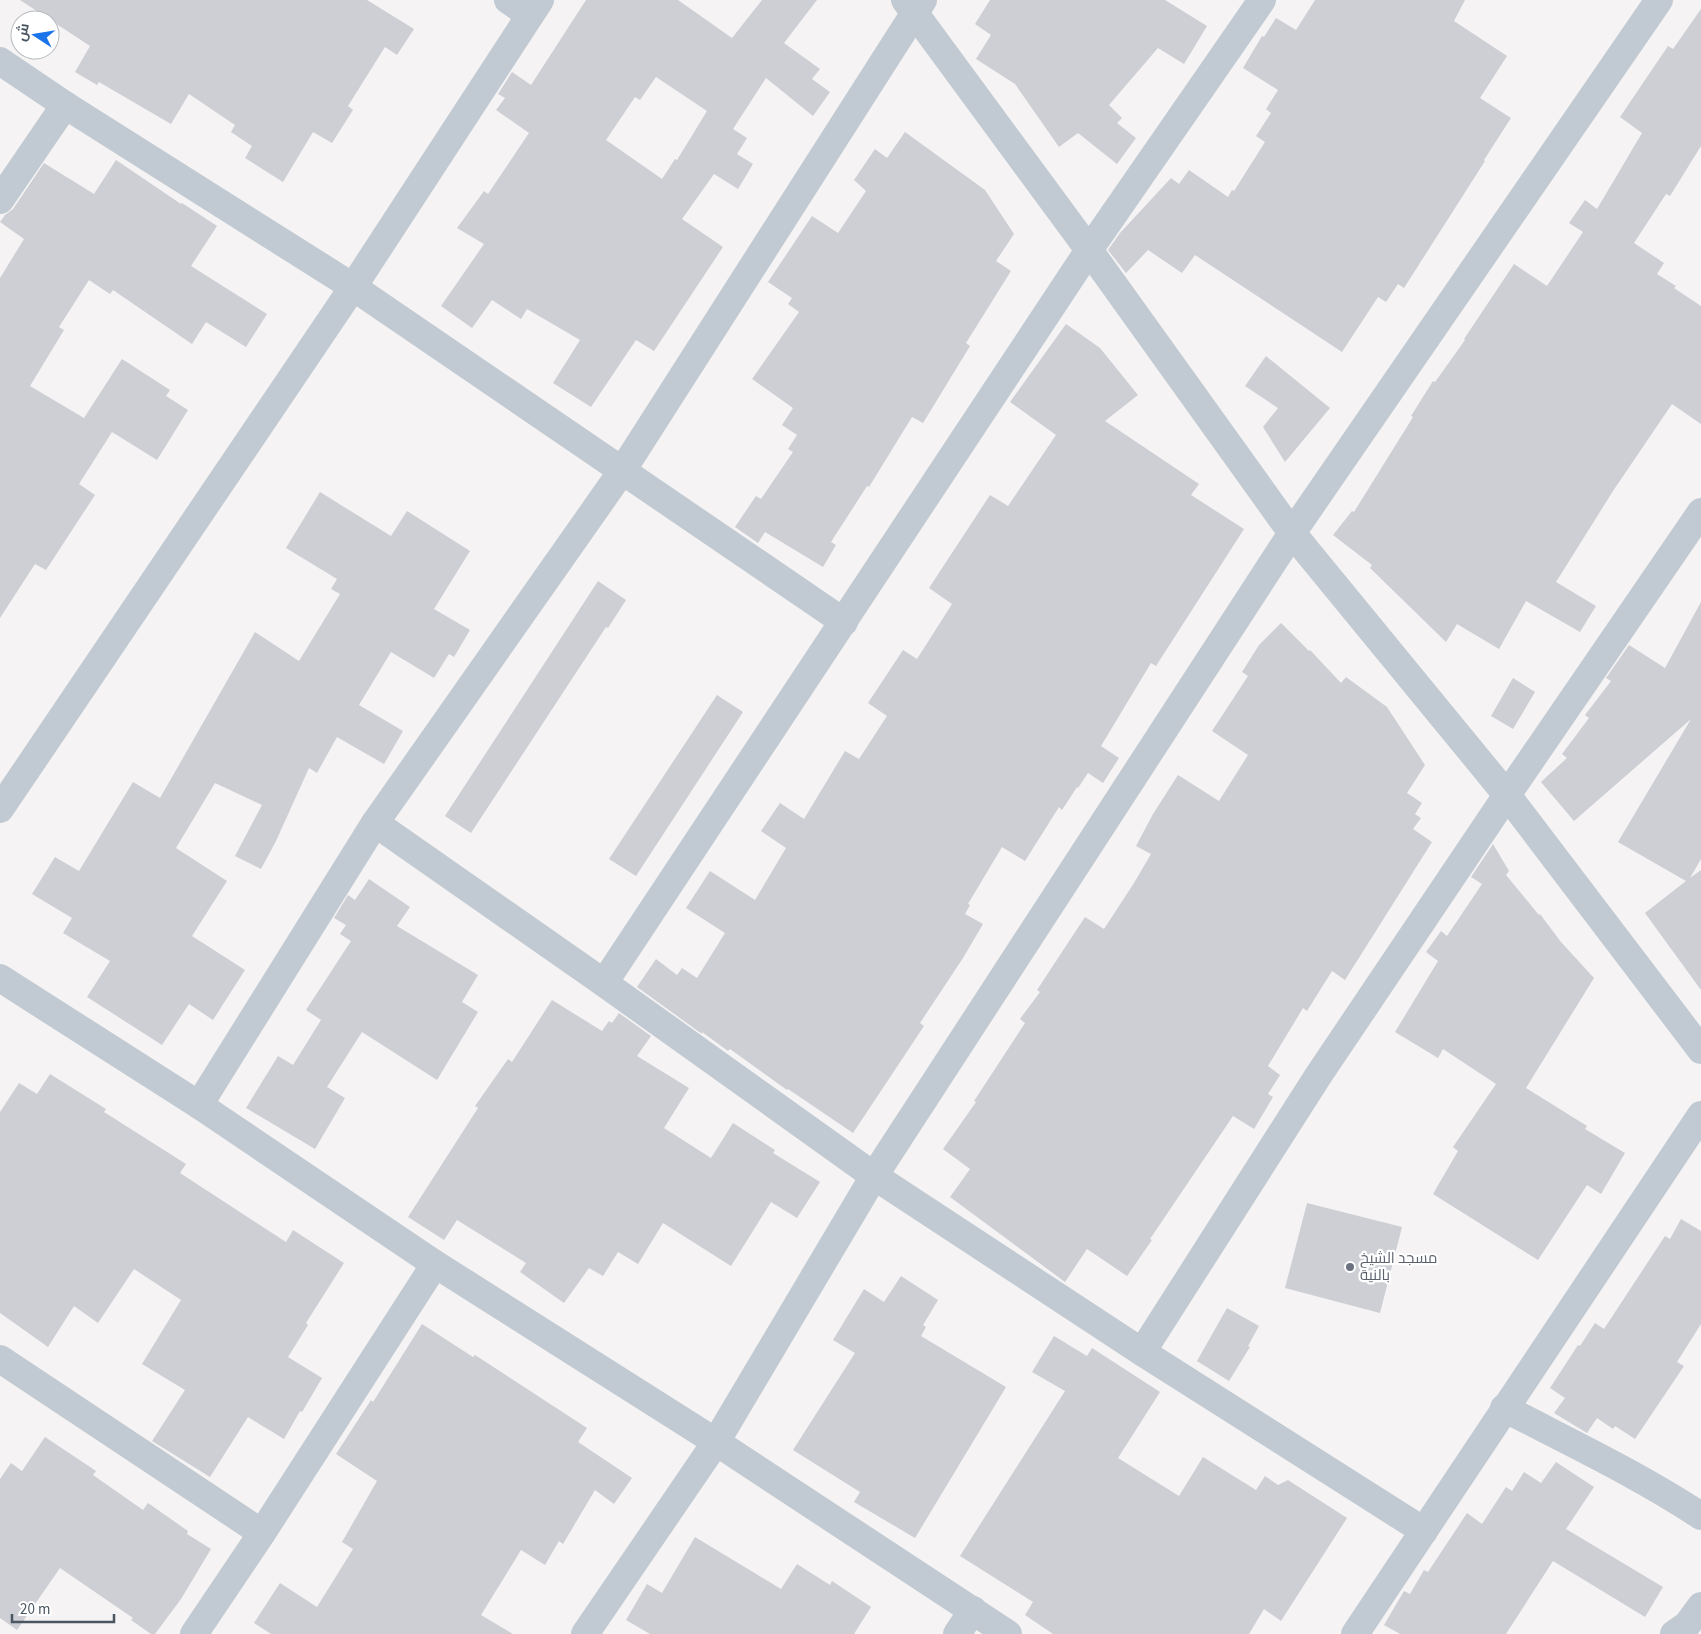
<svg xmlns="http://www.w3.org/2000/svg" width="1701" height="1634" font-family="'Source Sans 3',Cairo,sans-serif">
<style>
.building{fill:#cdcfd5;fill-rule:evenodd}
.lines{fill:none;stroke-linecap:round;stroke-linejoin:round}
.minor{stroke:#c1cad2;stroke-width:28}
.worship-dot{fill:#6b7280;stroke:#fff;stroke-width:2}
.labels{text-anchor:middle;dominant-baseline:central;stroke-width:4.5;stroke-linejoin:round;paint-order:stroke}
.worship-label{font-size:15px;fill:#5b616d;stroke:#fff;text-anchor:start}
</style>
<rect width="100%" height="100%" fill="#f5f3f3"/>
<!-- building -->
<g class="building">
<polygon points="20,0 367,0 414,29 397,55 385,47 348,106 353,110 332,143 313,132 283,182 245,158 252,146 231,132 235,125 189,94 171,124 99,82 97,85 75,72 90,46"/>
<path d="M586,0H678L732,38L762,0H817L784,43L820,69L812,79L830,92L813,116L766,78L733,129L747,138L737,154L753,164L738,189L714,174L682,219L723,247L654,351L636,340L591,407L553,383L580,340L527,309L521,319L492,300L472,328L441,306L484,244L457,228L484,191L488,194L529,133L496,110L505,98L498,94L512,72L531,85ZM656,77L707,111L677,160L675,159L662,179L606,140L635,97L640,100Z"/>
<polygon points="990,0 1165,0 1207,26 1184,64 1158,48 1109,105 1122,118 1117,123 1136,138 1117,164 1078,133 1059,147 1015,84 976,59 991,35 975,24"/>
<polygon points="1315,0 1465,0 1454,21 1507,56 1480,98 1511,118 1484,160 1485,161 1404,288 1398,284 1386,302 1378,297 1342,352 1195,255 1182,273 1148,250 1126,273 1108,250 1120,233 1171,178 1179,184 1189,170 1228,197 1232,190 1234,191 1265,142 1256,136 1271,113 1266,109 1278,90 1243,68 1262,36 1264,37 1276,18 1296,30"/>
<polygon points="1701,9 1701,146 1670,196 1666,194 1634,243 1664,263 1657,274 1676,286 1674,288 1701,306 1701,424 1672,404 1613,491 1556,582 1596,606 1580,632 1526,601 1499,649 1457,624 1446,642 1370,568 1372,565 1333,535 1352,511 1354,512 1413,417 1411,416 1433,381 1435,382 1465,340 1464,339 1514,264 1547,286 1583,232 1569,223 1585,200 1597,209 1642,133 1620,117 1668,46 1673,49"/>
<polygon points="905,132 985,190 1014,234 996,261 1011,271 966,343 970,346 923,423 912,417 869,487 867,486 831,542 836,545 823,567 765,532 758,543 735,527 756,496 761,499 793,452 788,449 797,435 782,425 793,408 752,379 799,312 788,304 792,298 768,282 812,216 838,233 866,191 854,180 875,149 887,158"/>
<polygon points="116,160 181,204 182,203 217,226 191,266 267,314 246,347 206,322 192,344 113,290 110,294 89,280 59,327 64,330 30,386 84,418 122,359 170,390 166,396 188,410 157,460 112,432 79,484 95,495 46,570 35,564 0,618 0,278 24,239 0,222 5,215 13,209 44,163 94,194"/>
<polygon points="1066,324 1100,348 1138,395 1105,421 1199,484 1191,495 1244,529 1156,666 1151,663 1101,746 1119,758 1103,783 1088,773 1078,788 1077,787 1062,810 1059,807 1025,861 1002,847 968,904 970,905 965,914 983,924 963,958 920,1023 924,1026 853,1133 788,1089 787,1090 730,1049 728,1051 702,1032 702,1034 637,987 656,959 677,975 682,968 697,978 725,933 686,908 710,871 755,900 786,848 761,831 780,803 804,819 845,751 859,759 887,716 868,703 903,650 917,659 952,604 929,588 990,495 1008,506 1056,435 1010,402"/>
<polygon points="1266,356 1330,408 1285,462 1263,427 1278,408 1245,386"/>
<polygon points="320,492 391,536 407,511 470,551 434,609 470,630 454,657 449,654 434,678 391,652 359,705 403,731 384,764 337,737 317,773 309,768 276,841 261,869 235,856 262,805 215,783 176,848 227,881 192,936 245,970 213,1020 189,1004 162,1045 87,997 110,961 63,933 72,918 32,894 55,857 79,871 133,782 160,798 255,632 299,661 340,594 331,589 337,579 286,548"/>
<polygon points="598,581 626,600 608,628 606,627 471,833 445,816"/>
<polygon points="1701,602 1701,859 1690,878 1701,870 1701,990 1645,913 1686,881 1618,842 1691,719 1574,821 1541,782 1567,758 1562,754 1589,718 1585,715 1611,681 1606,678 1629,645 1665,668"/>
<polygon points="1281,623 1309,651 1310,650 1341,683 1346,677 1387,707 1425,765 1407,793 1422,803 1415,814 1421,818 1413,829 1432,842 1345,980 1332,971 1307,1011 1303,1008 1268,1066 1280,1075 1268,1094 1273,1097 1254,1129 1233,1116 1150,1239 1152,1240 1127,1276 1087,1249 1065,1282 950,1197 970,1169 943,1149 976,1102 974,1101 1025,1023 1020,1019 1040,992 1037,990 1085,917 1104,929 1134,883 1151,854 1136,846 1153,814 1178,775 1219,801 1248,755 1212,731 1248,676 1242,672 1259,645"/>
<polygon points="1513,678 1535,692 1513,729 1491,716"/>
<polygon points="717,695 743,712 636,876 609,859"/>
<polygon points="1493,844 1509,871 1506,875 1539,915 1540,914 1561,942 1594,978 1526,1088 1587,1126 1585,1129 1625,1153 1601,1194 1587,1185 1538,1260 1433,1194 1458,1151 1453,1147 1496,1084 1443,1049 1438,1058 1395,1032 1438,961 1426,952 1441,931 1447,936 1482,884 1471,877"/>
<polygon points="369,879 410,907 397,926 478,975 462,1002 478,1012 437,1080 362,1032 327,1087 345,1098 315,1149 246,1108 278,1056 293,1065 321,1020 306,1010 351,941 340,934 346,925 334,918 348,895 355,900"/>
<polygon points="552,1000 602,1031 609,1021 612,1023 619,1013 651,1036 637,1056 689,1088 664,1128 711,1158 733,1123 775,1150 773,1153 820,1182 797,1218 771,1202 731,1266 663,1223 638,1264 618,1252 603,1276 589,1268 564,1303 520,1272 526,1263 457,1220 444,1240 408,1217 478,1108 475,1106 508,1059 512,1062"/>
<polygon points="50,1074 106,1109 104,1112 186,1164 180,1173 286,1242 293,1230 344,1263 306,1323 308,1325 288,1357 322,1378 302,1412 300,1411 284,1439 248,1417 210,1477 152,1441 185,1390 142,1364 181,1300 134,1269 98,1323 74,1306 48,1347 0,1313 0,1112 19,1083 37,1094"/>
<polygon points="1307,1203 1402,1227 1380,1313 1285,1288"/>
<polygon points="1681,1219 1701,1231 1701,1324 1677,1362 1684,1366 1635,1439 1615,1426 1613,1429 1597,1418 1587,1433 1554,1413 1565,1398 1550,1388 1578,1345 1580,1346 1595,1323 1604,1329 1665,1236 1670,1239"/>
<polygon points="901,1276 938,1300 923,1325 926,1327 921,1336 1006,1387 915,1538 854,1502 860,1492 793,1450 855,1353 833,1340 864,1289 884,1302"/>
<polygon points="1227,1308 1259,1326 1248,1346 1250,1347 1229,1381 1197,1361"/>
<polygon points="422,1324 473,1357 475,1355 587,1428 578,1442 632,1478 614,1504 595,1490 563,1544 559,1541 545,1565 521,1550 481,1615 513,1634 271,1634 254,1623 280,1583 317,1607 353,1549 342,1542 377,1481 336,1454 371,1400 373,1402"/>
<polygon points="1054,1336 1087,1356 1092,1348 1160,1392 1118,1458 1179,1496 1203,1457 1256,1490 1265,1476 1278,1485 1288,1480 1347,1518 1281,1621 1264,1609 1249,1634 1053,1634 1025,1615 1033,1602 960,1556 1065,1391 1032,1372"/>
<polygon points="45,1437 96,1471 93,1475 143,1510 148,1503 188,1531 187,1534 211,1549 181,1599 155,1634 151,1634 131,1620 133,1618 60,1568 17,1630 0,1618 0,1479 11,1463 22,1471"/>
<polygon points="1556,1462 1594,1487 1566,1529 1663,1587 1645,1617 1553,1561 1506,1634 1400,1634 1384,1625 1404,1591 1410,1594 1424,1570 1428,1572 1467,1513 1482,1524 1506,1487 1512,1491 1524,1472 1541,1483"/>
<polygon points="695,1537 781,1589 797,1564 830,1585 832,1581 871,1607 854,1634 650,1634 626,1620 647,1584 662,1593"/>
</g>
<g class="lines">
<!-- minor -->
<g class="minor">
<polyline points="508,0 530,15"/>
<polyline points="905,0 1089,250 1292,533 1507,795 1701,1050"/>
<polyline points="0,61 65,105 353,287 844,622"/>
<polyline points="0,200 65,105"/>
<polyline points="0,809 353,287 540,0"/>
<polyline points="375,823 604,983 874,1176 1142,1352 1424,1531"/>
<polyline points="0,978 199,1105 435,1264 716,1442 1008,1634"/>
<polyline points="604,983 1089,250 1262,0"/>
<polyline points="199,1105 375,823 622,471 923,0"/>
<polyline points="1142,1352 1318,1076 1507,795 1701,512"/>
<polyline points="0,1359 262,1533"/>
<path d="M1504,1408C1571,1443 1639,1475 1701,1516"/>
<polyline points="194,1634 262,1533 435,1264"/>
<polyline points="585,1634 716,1442 874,1176 1292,533 1659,0"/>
<polyline points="957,1634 973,1610"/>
<polyline points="1355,1634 1701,1115"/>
<polyline points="1674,1634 1687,1625 1701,1606"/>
</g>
</g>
<!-- markers -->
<circle class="worship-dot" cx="1350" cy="1267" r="5"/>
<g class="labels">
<!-- worship labels -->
<g class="worship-label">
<text x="1360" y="1258">مسجد الشيخ<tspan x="1360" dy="17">بالنية</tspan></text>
</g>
</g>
<!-- north arrow -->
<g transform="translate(35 35) rotate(282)"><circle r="24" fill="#ffffff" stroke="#b7bbc0"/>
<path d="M0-4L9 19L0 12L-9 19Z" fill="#1a73e8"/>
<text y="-8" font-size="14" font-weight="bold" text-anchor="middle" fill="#4a5661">ش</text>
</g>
<!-- scale -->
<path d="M12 1614v8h102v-8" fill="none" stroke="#4a5661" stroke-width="2.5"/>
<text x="20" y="1614" font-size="15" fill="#4a5661" stroke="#ffffff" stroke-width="4" paint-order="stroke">20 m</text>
</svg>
